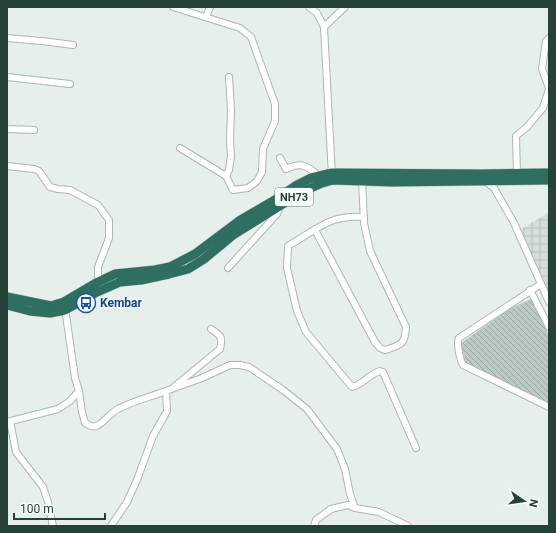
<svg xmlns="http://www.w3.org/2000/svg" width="556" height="533" font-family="Roboto,sans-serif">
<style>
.industrial{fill:url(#industrial-grid)}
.building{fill:url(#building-back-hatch);stroke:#b8c9c2}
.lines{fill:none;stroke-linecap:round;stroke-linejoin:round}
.minor-casing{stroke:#a8b8b2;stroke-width:8}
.highway-casing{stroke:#c2cac8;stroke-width:10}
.minor{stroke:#fff;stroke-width:6}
.highway{stroke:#2f6f62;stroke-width:9}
.labels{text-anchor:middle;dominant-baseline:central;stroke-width:3;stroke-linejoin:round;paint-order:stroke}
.shield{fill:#f7fbf9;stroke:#637a73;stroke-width:1}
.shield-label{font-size:11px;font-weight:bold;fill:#24423a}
.transit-label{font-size:12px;font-weight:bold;fill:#164399;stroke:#f7fbf9;text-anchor:start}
</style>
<defs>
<pattern id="industrial-grid" width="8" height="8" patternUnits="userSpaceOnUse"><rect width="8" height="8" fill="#d4dfda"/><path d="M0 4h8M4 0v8" fill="none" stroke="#b6c1bc"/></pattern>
<pattern id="building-back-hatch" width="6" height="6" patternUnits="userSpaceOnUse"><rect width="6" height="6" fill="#bbcac4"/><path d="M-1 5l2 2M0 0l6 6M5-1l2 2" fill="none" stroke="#98a6a0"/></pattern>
</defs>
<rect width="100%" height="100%" fill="#e6efeb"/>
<!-- industrial -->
<polygon class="industrial" points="549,212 549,295 520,230"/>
<!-- building -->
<polygon class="building" points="532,299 549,337 549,406 464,363 465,356 459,345 510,309"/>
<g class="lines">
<!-- minor casing -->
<g class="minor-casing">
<g id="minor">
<polyline points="173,7 240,28 251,37 275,104 275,121 263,149 262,172 257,181 248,188 233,190 226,176 180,148"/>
<polyline points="309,7 317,13 324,27 332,176"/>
<polyline points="206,17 210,7"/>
<polyline points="324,27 345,7"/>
<polyline points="7,38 42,41 73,45"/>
<polyline points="549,38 546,41 542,69 549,88"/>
<polyline points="7,77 70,84"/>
<polyline points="7,129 34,130"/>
<path d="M280,158L286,169C302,162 306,165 319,176"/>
<polyline points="7,166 34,169 39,171 50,187 58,189 70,190 98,205 109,220 109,238 98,267 98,282"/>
<polyline points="517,174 516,136 527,127 543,108 549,89"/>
<polyline points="226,176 229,170 231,156 230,140 231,110 229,77"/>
<polyline points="485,181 494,188 514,223 549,302"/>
<path d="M364,217C330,214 316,230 288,246L287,268L297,311L306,332L352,387C363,385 369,374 380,371L383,372L416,448"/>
<path d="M315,230L375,342L380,348L385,350C401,345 405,345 406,327L370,251L364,223L362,180"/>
<polyline points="228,268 277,214 280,206"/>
<path d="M541,284L459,338C456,342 460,360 463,365L549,407"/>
<polyline points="530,290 549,327"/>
<path d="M175,386L220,349C223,336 221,336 211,329"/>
<path d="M79,391L82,412L85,423C89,425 92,428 96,426C103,424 110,413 118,409C133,401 150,397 166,391L167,411L153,436L137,480L127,502L111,526"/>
<polyline points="166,391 202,378 230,365 240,365 249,367 283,390 307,409 337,449 345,469 350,494 355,508"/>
<polyline points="10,421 16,452 43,487 48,502 53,526"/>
<polyline points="7,422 58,409 70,401 79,391 75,378 65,308"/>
<polyline points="314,526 316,520 331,509 348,505 355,508 379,512 408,526"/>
</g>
</g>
<!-- highway casing -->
<g class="highway-casing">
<g id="highway">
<polyline points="7,297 51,306 64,302 98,282 115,274 155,270 170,267 195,254 239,221 275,200 297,185 311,178 332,173 481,174 549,173"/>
<polyline points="7,305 30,311 50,313 65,310 95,293 120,282 141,280 169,274 188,269 204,259 233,235 302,192 322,183 333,180 392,182 549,180"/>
</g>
</g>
<!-- minor -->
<use href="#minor" class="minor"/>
<!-- highway -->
<use href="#highway" class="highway"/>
</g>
<!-- icons -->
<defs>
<g id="bus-ring" transform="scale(1)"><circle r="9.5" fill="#f7fbf9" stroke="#1a4fb4" stroke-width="1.5"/><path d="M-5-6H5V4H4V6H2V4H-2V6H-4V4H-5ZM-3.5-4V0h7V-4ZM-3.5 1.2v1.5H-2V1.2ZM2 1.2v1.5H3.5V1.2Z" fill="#1a4fb4"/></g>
</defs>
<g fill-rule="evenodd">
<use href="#bus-ring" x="86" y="303"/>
</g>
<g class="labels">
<!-- shield labels -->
<rect class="shield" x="275" y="188" width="38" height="18" rx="3"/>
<g class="shield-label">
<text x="294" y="197">NH73</text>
</g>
<!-- transit labels -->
<g class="transit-label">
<text x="100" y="303">Kembar</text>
</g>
</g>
<!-- border -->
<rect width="556" height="533" fill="none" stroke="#24423a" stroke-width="16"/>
<!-- north arrow -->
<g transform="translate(524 501) rotate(103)" stroke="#f7fbf9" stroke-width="3" paint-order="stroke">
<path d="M0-3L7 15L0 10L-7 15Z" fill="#24423a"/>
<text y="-6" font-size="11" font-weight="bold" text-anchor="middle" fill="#24423a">N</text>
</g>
<!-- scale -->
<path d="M14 513v6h91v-6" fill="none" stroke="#24423a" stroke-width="2"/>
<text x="20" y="513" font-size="12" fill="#24423a" stroke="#f7fbf9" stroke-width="3" paint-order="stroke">100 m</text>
</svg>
